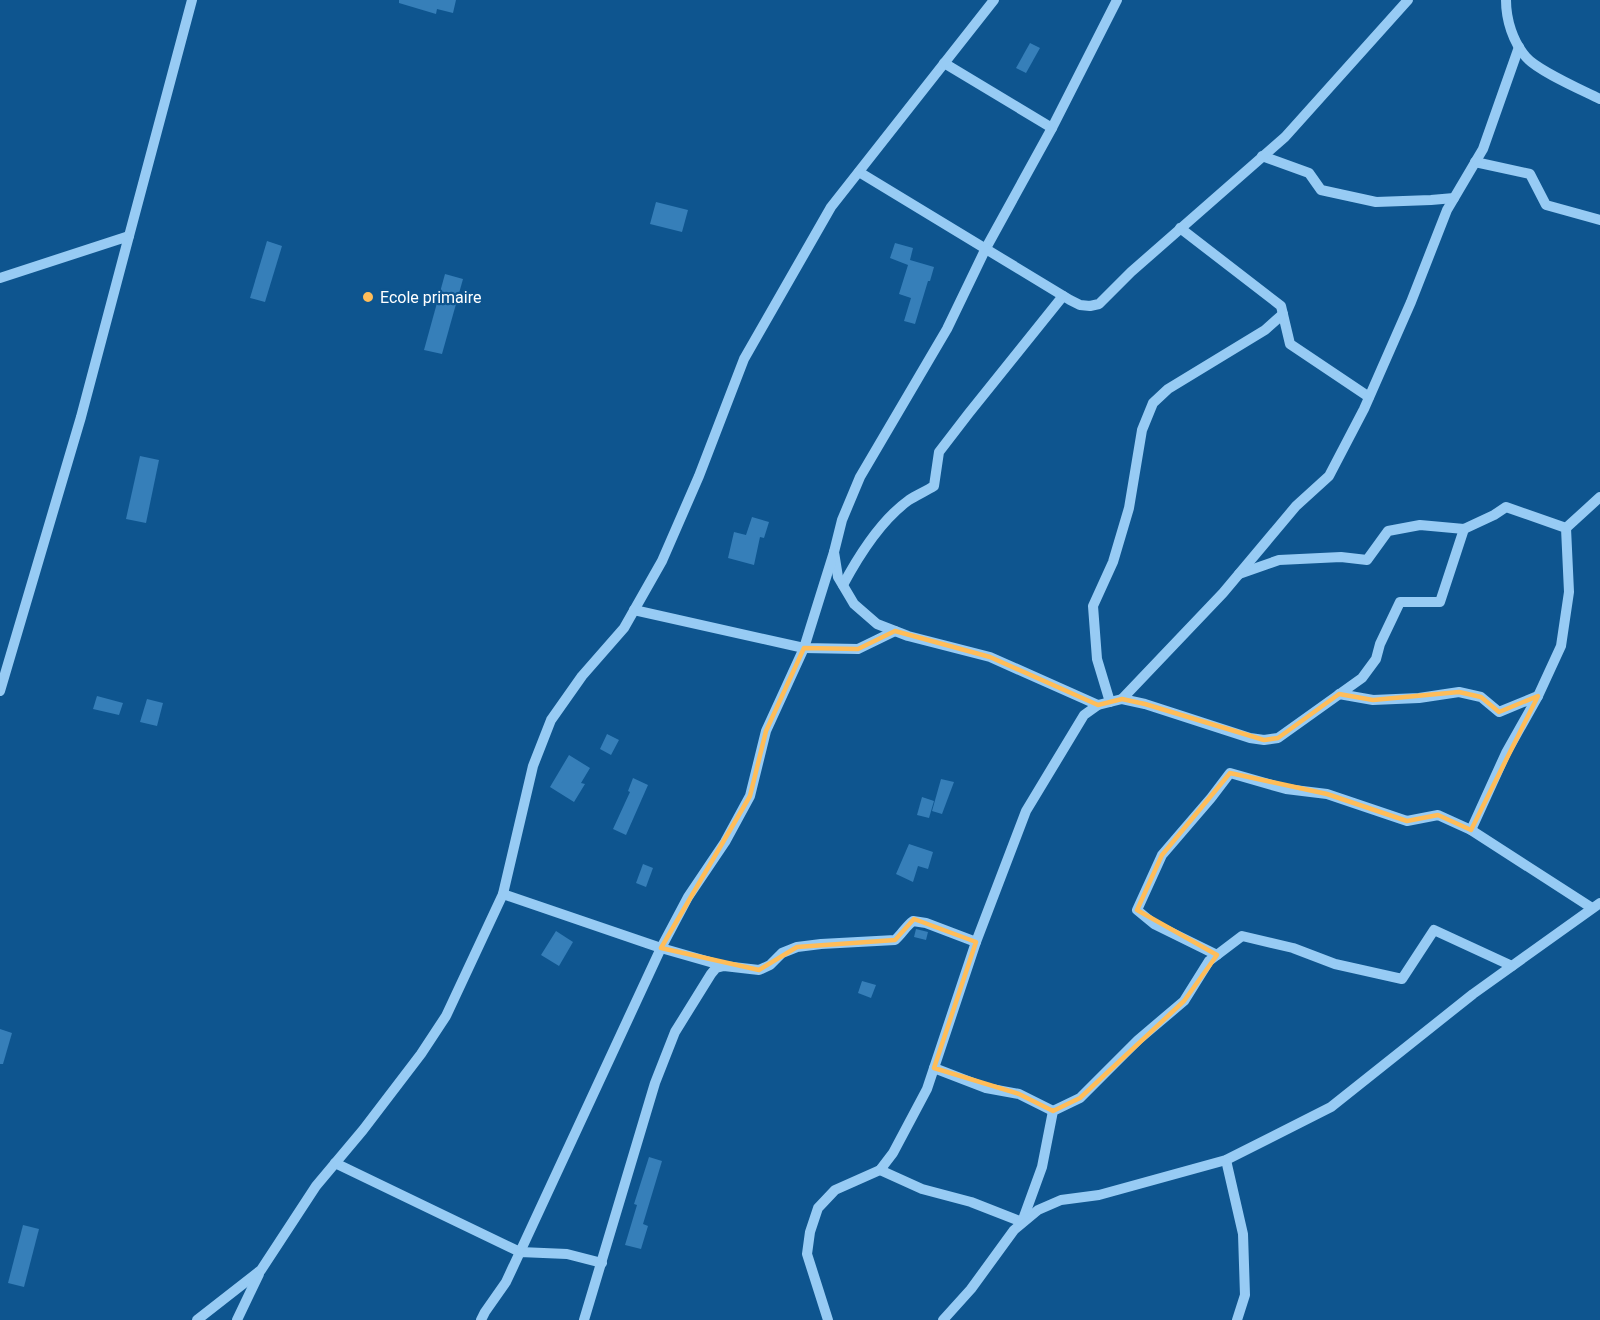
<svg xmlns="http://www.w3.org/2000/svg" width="1600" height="1320" font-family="Roboto,sans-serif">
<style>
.building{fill:#367fb9}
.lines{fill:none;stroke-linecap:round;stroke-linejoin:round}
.minor{stroke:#97cbf4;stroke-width:10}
.marked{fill:none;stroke:#ffbd59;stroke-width:4.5;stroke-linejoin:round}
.poi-dot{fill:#ffbd59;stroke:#0e558f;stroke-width:2}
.labels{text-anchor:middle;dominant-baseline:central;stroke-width:4.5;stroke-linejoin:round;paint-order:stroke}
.poi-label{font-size:16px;fill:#fff;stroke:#0e558f;text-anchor:start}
</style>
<rect width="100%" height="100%" fill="#0e558f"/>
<!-- building -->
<g class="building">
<polygon points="399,0 456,0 453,13 437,9 436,14 399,3"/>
<polygon points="1030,43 1040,48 1026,73 1016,68"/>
<polygon points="656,202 688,210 682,232 650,224"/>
<polygon points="267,241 282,246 265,302 250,298"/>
<polygon points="895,243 913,248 910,260 934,267 930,281 928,281 915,324 904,321 911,298 899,294 908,265 890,258"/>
<polygon points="445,274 463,279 442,354 424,350"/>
<polygon points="140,456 159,460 146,523 126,519"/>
<polygon points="752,517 769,522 764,538 760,537 754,565 728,558 734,532 746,535"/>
<polygon points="97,696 123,703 119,715 93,709"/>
<polygon points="147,699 163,703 157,726 140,722"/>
<polygon points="607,734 619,740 611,755 600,749"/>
<polygon points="569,755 590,768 581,783 585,784 574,802 550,787"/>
<polygon points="633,778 648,785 626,835 613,829 630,792 628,791"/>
<polygon points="941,779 954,782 942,814 932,811"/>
<polygon points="922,797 934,801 929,818 917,815"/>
<polygon points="909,844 933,852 928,869 918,866 913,882 896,874"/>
<polygon points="643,864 653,868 646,887 636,883"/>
<polygon points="916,929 928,932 926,940 914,937"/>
<polygon points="556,931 573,942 559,966 541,955"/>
<polygon points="862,981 876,985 871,998 858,993"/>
<polygon points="0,1029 12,1033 3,1064 0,1064"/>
<polygon points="649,1157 662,1161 643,1224 648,1226 641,1249 625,1245 637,1205 634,1204"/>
<polygon points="23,1225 39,1229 24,1287 8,1283"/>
</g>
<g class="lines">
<!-- minor -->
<g class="minor">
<path d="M1506,0C1506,20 1513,42 1526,57C1538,71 1582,90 1600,99"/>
<polyline points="944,63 1052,128"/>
<polyline points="1262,156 1309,173 1321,190 1376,202 1431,200 1454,198"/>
<polyline points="1475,162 1530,174 1546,205 1600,220"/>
<polyline points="859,172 1070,300 1080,305 1090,306 1099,304 1131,272 1285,137 1408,0"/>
<polyline points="1180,228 1281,306 1290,344 1369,397"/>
<polyline points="129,236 192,0"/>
<polyline points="0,278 129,236 81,417 0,691"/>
<polyline points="1566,528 1600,497"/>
<polyline points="1239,574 1279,560 1341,557 1367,560 1388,531 1420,525 1464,529 1494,515 1506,507 1566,528 1569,592 1561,646 1538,696 1506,753 1471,830"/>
<path d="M843,585C859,555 881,520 909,500C917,495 926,491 934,486L939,452L969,413L1063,296"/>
<polyline points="634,610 804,648 858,649 895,631"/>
<polyline points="1339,694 1373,700 1419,698 1459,692 1481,697 1499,712 1538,696"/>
<polyline points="1122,699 1223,593 1296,506 1329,476 1364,409 1411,302 1447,210 1483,149 1519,47"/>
<polyline points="1110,702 1097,659 1093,606 1113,562 1129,508 1142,430 1153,403 1168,389 1265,330 1283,314"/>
<polyline points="1098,705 990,657 908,636 877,624 854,604 838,577 834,552 842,520 860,477 947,329 986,248 1052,128 1117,0"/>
<polyline points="503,894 661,948 724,966"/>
<polyline points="1217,955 1154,924 1137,910 1162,855 1211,798 1230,773 1286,789 1327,794 1407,821 1438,815 1471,830 1592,908"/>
<polyline points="934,1068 986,1088 1019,1094 1053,1111"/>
<polyline points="1226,1160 1243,1234 1245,1295 1237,1320"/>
<polyline points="335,1163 520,1252 661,948 688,897 725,842 750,796 766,731 804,648 834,552"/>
<polyline points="880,1170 922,1189 971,1202 1022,1222 1042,1167 1053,1111 1080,1098 1138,1040 1184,1001 1209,961 1242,936 1293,948 1335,964 1402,979 1434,930 1512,966"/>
<polyline points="197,1320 261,1270 316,1186 363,1130 421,1054 446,1016 503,894 533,766 551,720 582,676 624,628 662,561 699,476 744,359 831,207 994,0"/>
<polyline points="237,1320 259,1274"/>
<polyline points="481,1320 485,1312 506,1282 520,1252 567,1254 602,1263"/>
<path d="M584,1320L655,1083L675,1032L711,974L716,968L724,966L759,970L770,965L782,953L797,947L821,944L895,940C902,934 906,926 913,921L926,923L976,942"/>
<polyline points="828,1320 807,1254 810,1232 818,1208 835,1190 880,1170 893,1153 927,1089 976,942 1026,811 1084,715 1098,705 1122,699 1145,704 1250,738 1264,740 1278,738 1362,678 1376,659 1380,644 1400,602 1440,602 1464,529"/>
<polyline points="943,1320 971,1289 1014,1230 1038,1210 1061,1200 1099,1195 1226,1160 1331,1107 1473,994 1600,903"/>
</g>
</g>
<!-- marked area -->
<path class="marked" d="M895,631L990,657L1098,705L1122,699L1145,704L1264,740L1278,738L1339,694L1373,700L1459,692L1481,697L1499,712L1538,696L1471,830L1438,815L1407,821L1327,794L1230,773L1162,855L1137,910L1217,955L1184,1001L1080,1098L1053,1111L1019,1094L934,1068L976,942L914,919L895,940L797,947L759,970L661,948L750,796L766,731L804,648L858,649Z"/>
<!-- markers -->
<circle class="poi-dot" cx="368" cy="297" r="6"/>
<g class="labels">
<!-- poi labels -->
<g class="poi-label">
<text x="380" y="297">Ecole primaire</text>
</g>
</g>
</svg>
